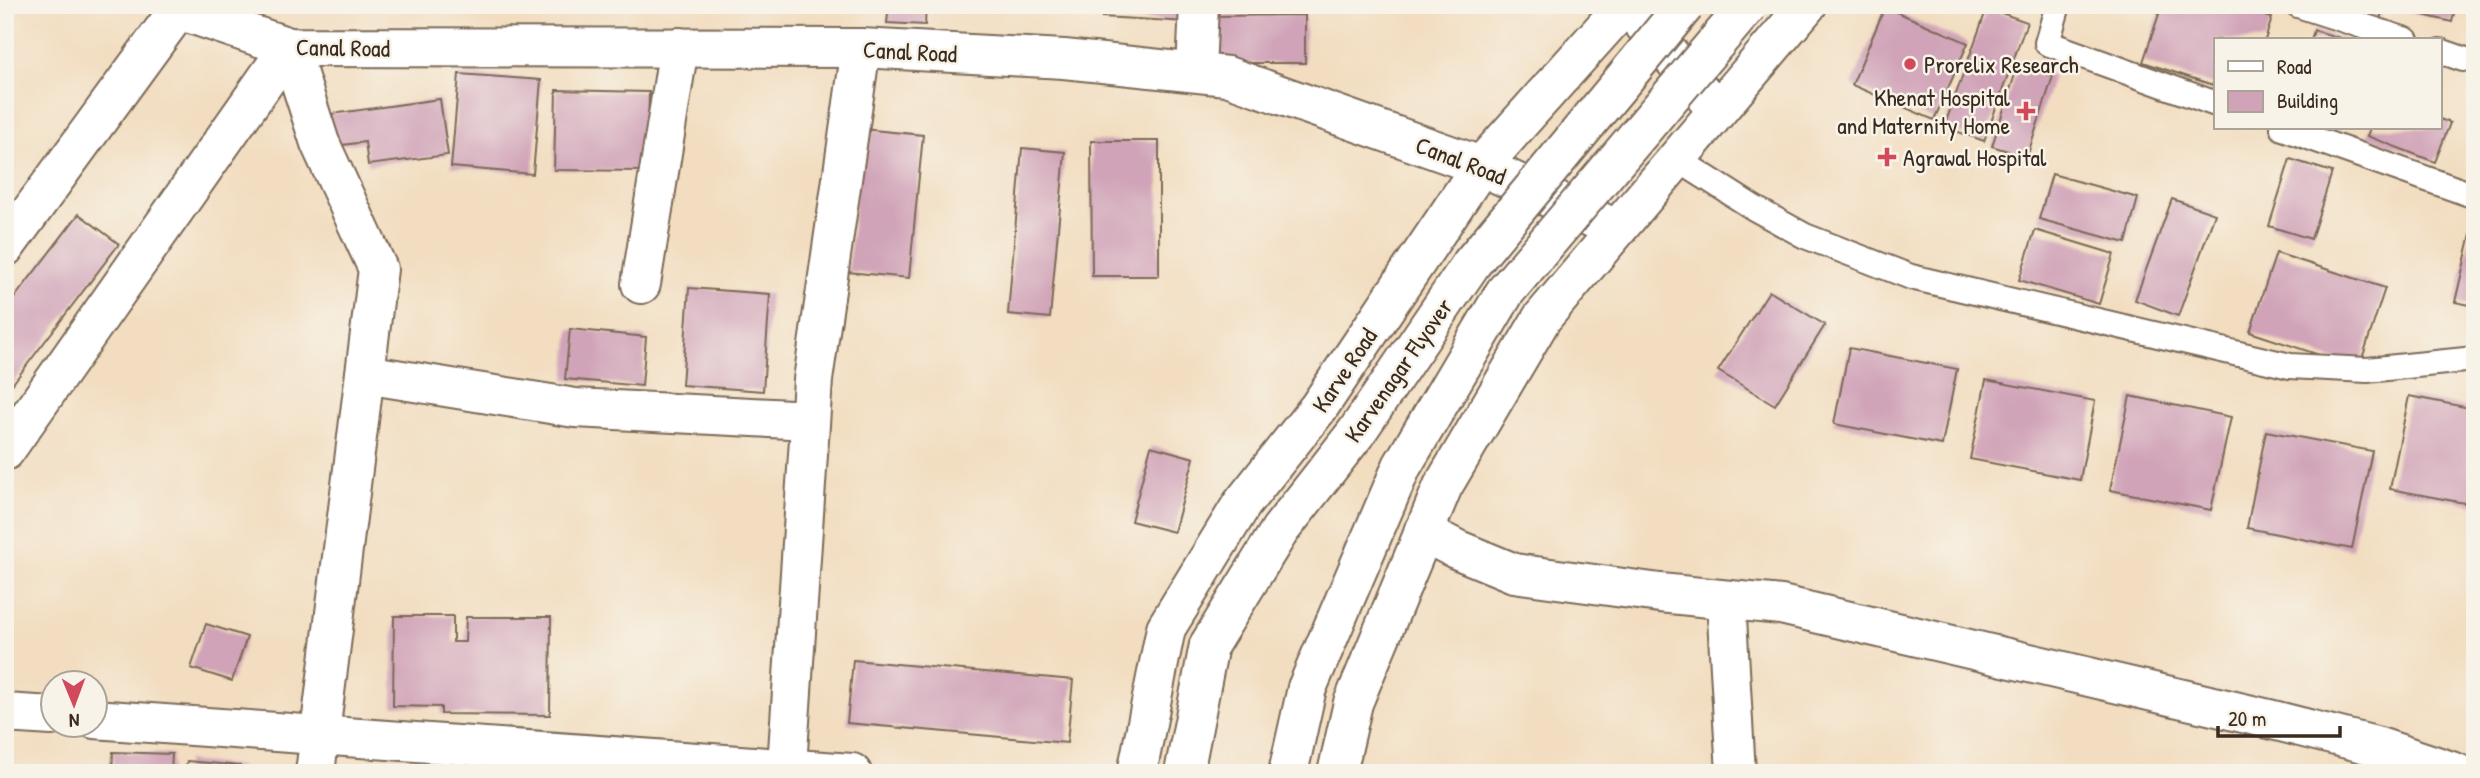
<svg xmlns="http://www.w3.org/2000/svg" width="2480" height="778" font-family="'Patrick Hand',sans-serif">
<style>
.building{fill:#d0a3b8}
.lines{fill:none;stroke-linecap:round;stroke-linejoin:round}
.service-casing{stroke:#7b6957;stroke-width:28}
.minor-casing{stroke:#7b6957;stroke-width:42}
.tertiary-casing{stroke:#7b6957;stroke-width:42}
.primary-casing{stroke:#7b6957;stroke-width:42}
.service{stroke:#fff;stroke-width:24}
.minor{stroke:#fff;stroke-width:38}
.tertiary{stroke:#fff;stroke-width:38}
.primary{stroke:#fff;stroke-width:38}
.primary-bridge-casing{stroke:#7b6957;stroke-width:42;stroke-linecap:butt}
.primary-bridge{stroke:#fff;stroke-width:38}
.poi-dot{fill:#d1495b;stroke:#f7f3e8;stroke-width:2.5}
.labels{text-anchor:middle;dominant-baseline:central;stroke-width:5;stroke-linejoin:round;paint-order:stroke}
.street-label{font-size:24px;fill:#3b2a1e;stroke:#f7f3e8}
.poi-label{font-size:24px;fill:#3b2a1e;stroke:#f7f3e8;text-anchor:start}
</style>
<rect width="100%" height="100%" fill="#f7f3e8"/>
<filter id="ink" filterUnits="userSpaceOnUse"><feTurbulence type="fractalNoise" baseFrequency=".0143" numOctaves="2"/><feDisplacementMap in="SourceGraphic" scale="14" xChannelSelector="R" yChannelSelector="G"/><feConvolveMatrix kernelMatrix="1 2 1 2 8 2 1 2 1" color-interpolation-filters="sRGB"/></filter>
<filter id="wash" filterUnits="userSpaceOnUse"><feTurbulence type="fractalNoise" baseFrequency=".00686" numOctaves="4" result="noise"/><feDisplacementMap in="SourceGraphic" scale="28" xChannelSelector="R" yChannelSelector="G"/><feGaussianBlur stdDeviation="1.57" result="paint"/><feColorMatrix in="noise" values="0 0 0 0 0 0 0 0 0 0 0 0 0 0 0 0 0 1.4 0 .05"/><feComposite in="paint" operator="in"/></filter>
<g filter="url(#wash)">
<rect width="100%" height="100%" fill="#f2ddc0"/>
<g id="blocks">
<!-- building -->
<g class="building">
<polygon points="889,5 926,5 925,25 887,23"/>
<polygon points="1103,5 1190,5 1189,22 1102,17"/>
<polygon points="2162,5 2232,5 2272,18 2265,40 2216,40 2216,86 2143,62"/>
<polygon points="2345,5 2384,5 2380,19 2344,10"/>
<polygon points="2407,5 2456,5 2452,22 2406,11"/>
<polygon points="1885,7 1968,43 1934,120 1852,85"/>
<polygon points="1987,8 2027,22 1984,141 1944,127"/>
<polygon points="1305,15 1305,63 1213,63 1212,16"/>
<polygon points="2314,30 2346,40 2311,40"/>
<polygon points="2018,65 2053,76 2027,157 1992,146"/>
<polygon points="459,74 541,80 533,174 451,167"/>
<polygon points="556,90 649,92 647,171 554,170"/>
<polygon points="440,99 448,155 368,165 365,142 328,147 324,115"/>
<polygon points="2440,119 2450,123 2435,162 2367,136 2370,128 2440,128"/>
<polygon points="862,129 923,135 909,278 848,272"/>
<polygon points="1091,141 1159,141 1159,276 1092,276"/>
<polygon points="1022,148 1065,152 1050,318 1008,314"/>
<polygon points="2290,159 2332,172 2311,239 2269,226"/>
<polygon points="2052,174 2138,198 2126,243 2039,219"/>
<polygon points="2172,199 2215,214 2178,316 2135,300"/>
<polygon points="79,214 119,244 11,386 5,382 5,310"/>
<polygon points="2474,221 2475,221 2475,306 2455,302"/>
<polygon points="2035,230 2114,254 2099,304 2019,280"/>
<polygon points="2276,253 2385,288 2359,368 2250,332"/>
<polygon points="689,288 770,294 763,391 682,385"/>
<polygon points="1769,291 1825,325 1775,405 1718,371"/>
<polygon points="570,329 646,337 642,386 565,379"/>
<polygon points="1849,348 1957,369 1942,445 1834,424"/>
<polygon points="1986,380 2095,401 2080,480 1970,459"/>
<polygon points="2130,396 2231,417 2211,510 2110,490"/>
<polygon points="2409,396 2475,409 2475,505 2390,489"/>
<polygon points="2266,431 2372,451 2352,549 2247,528"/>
<polygon points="1151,446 1194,458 1174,532 1131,521"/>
<polygon points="394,616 453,616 453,642 465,642 466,617 551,617 550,715 441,714 441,707 393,706"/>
<polygon points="206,624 247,637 232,681 191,668"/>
<polygon points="853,660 1073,680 1067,743 847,723"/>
<polygon points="113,752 172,754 171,773 112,773"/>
<polygon points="187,761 240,766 240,773 185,773"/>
</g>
</g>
</g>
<g filter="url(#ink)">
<use href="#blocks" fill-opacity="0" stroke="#7b6957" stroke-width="2"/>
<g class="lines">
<!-- service casing -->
<g class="service-casing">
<g id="service">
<polyline points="2058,5 2047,43 2216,104"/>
<polyline points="2298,5 2406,40"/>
<polyline points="2440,51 2463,59"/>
<polyline points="2283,128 2475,196"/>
<polyline points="1677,159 1754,208 1805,236 1911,277 2290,366 2367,370 2475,359"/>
</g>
</g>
<!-- minor casing -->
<g class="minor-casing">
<g id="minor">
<polyline points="289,47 320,143 378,269 315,773"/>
<polyline points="1196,71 1199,5"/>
<polyline points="641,284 679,47"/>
<polyline points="365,374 575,408 810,420"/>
<polyline points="5,451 289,47"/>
<polyline points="1423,532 1456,549 1514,573 1660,593 1781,605 2273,720 2379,747 2457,773"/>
<polyline points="1726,600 1736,773"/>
<polyline points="5,713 52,716"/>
<polyline points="94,719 852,773"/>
<polyline points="787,766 813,380 861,48"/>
</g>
</g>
<!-- tertiary casing -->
<g class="tertiary-casing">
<g id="tertiary">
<polyline points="179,10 289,47 861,48 1064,59 1227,76 1481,166 1616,229"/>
<polyline points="1635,14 1710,102"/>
<polyline points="5,247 182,5"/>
<polyline points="1137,773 1166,628 1242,504 1319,407 1481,166 1625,5"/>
<polyline points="1337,773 1353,703 1443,486 1542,318 1807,5"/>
</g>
</g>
<!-- primary casing -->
<g class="primary-casing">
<g id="primary">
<polyline points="1184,773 1209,645"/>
<polyline points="1288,773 1307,688"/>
</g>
</g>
<!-- service -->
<use href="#service" class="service"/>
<!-- minor -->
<use href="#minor" class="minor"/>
<!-- tertiary -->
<use href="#tertiary" class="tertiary"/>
<!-- primary -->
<use href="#primary" class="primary"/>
<!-- primary-bridge casing -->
<g class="primary-bridge-casing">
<g id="primary-bridge">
<polyline points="1209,645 1280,530 1356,433 1471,264 1685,5"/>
<polyline points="1307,688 1402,466 1505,292 1748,5"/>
</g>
</g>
<!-- primary-bridge -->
<use href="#primary-bridge" class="primary-bridge"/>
</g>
</g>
<!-- markers -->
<g class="poi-dot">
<circle cx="1910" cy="64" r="7"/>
<path d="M2022.5 100.5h7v7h7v7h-7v7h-7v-7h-7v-7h7z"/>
<path d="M1883.5 146.5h7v7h7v7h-7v7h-7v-7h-7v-7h7z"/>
</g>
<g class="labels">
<!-- street labels -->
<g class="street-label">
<text transform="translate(343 47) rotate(1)">Canal Road</text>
<text transform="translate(910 51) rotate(3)">Canal Road</text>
<text transform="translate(1461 160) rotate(21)">Canal Road</text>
<text transform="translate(1344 370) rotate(-56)">Karve Road</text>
<text transform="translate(1398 370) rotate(-55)">Karvenagar Flyover</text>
</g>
<!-- poi labels -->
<g class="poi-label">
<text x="1924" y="64">Prorelix Research</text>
<text x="2010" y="97" text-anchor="end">Khenat Hospital<tspan x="2010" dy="28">and Maternity Home</tspan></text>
<text x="1903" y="157">Agrawal Hospital</text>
</g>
</g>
<!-- margin -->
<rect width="2480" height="778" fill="none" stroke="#f7f3e8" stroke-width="28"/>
<!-- legend -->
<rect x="2214" y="38" width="228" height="91" fill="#f7f3e8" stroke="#aca397" stroke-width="2"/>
<rect x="2228" y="61" width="35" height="10" fill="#ffffff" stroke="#aca397" stroke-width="2"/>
<text x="2277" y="74" font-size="21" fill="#3b2a1e">Road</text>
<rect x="2228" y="91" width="35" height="21" fill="#d0a3b8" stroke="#aca397" stroke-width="2"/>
<text x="2277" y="108" font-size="21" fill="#3b2a1e">Building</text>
<!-- north arrow -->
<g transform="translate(74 704) rotate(179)"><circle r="33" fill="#f7f3e8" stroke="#aca397" stroke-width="2"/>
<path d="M0-5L12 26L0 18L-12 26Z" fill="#d1495b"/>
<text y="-10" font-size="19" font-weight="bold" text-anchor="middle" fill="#3b2a1e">N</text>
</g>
<!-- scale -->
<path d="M2218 726v10h122v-10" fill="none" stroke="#3b2a1e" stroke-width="3.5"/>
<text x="2228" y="726" font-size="21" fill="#3b2a1e" stroke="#f7f3e8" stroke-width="5" paint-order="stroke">20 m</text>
</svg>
